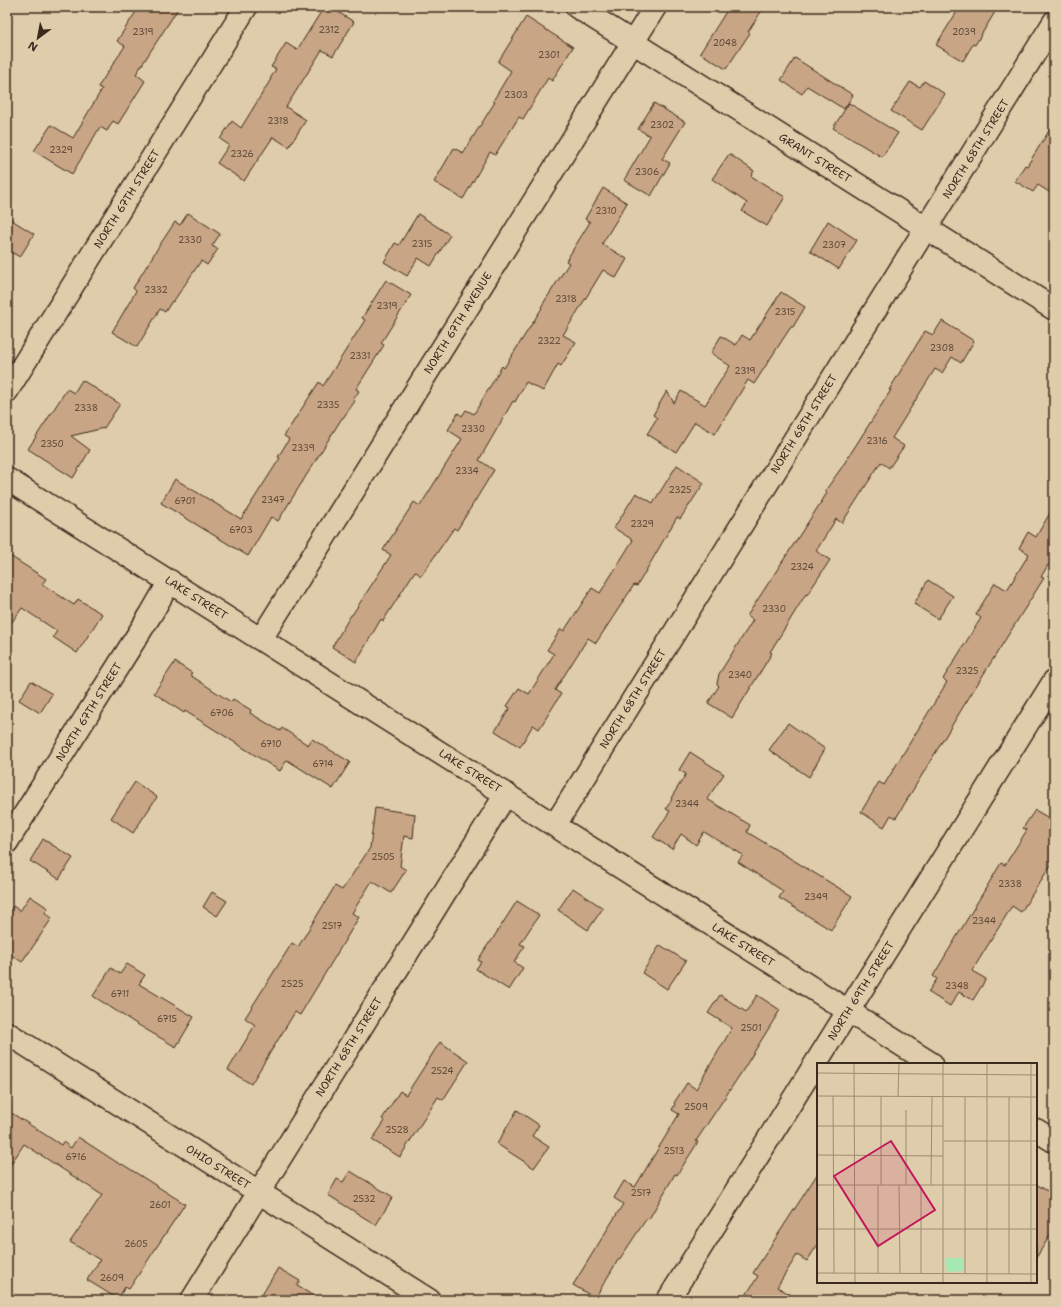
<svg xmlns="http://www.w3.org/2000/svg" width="1061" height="1307" font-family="'Shantell Sans',sans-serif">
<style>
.building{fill:#c8a584;stroke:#3b2a1e}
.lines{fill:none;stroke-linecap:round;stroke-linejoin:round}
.minor-casing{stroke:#3b2a1e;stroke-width:25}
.minor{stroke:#dfccaa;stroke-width:22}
.labels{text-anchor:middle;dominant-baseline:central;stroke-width:3.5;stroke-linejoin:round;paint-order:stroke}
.number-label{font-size:9px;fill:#5e4938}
.street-label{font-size:11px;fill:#3b2a1e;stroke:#dfccaa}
.inset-road{fill:none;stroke:#9d8b72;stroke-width:1}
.view{fill:#c2185b;fill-opacity:0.15;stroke:#c2185b;stroke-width:2}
.inset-edge{fill:none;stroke:#3b2a1e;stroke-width:2}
</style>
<rect width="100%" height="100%" fill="#dfccaa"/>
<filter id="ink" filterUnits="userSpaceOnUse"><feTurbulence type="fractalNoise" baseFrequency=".025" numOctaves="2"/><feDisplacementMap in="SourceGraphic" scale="8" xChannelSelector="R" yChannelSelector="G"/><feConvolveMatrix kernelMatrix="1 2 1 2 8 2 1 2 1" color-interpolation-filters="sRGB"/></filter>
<g filter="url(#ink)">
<!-- building -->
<g class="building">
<polygon points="139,7 179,7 136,74 145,81 118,124 113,121 107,131 100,127 72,174 34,151 51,125 73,138 102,89 98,87 125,46 117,41"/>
<polygon points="324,7 330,7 354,22 333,56 322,50 286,107 306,120 289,147 273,137 244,181 217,163 229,145 220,139 232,121 241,128 271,79 270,79 276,69 271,67 286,43 297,50"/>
<polygon points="729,7 764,7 748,32 750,33 726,69 700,53"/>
<polygon points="960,7 998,7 975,45 973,44 963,61 936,45"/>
<polygon points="526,17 573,47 552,81 548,78 523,119 519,117 495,155 490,152 463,199 434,182 454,148 463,153 495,102 493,101 511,71 498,62"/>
<polygon points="795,58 853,95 844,109 807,86 802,94 781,80"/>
<polygon points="924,81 945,94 922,130 891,111 910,82 920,87"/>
<polygon points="654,103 685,122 662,159 670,163 651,196 624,180 650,136 638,129"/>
<polygon points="849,103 898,133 882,157 833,128"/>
<polygon points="1054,123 1054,195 1038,185 1033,192 1015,181 1025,165 1027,166"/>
<polygon points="729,154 754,171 751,176 785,197 767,226 742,211 747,203 712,179"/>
<polygon points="603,188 627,203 602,244 627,259 616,278 603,270 563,335 576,342 561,366 558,364 543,391 526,382 515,402 513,401 479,460 494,470 457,530 454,528 421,576 415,571 383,621 381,619 356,662 332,647 351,615 352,615 391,555 383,550 414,502 420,506 462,439 448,430 458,413 462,416 466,410 474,414 502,366 504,368 542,308 541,307 569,263 566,261 590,222 585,219"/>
<polygon points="188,213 220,234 212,246 218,249 207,265 201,261 173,302 172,301 165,312 160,309 137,347 112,332 136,291 133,288 159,246 175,222 180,225"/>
<polygon points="418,214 450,235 431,266 418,258 407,276 384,262 395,243 399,245"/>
<polygon points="7,217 34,234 20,257 7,250"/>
<polygon points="828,221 857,240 839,269 810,251"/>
<polygon points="386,280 411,295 381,343 384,345 356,389 359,391 353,400 355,401 343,418 342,418 278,521 271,517 248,556 161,503 175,479 241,519 280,458 278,457 289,439 284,436 319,382 323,386 365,320 362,318"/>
<polygon points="781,292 805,307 793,327 791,327 783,339 754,384 748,380 715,434 695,422 676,452 647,434 657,418 653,415 667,391 674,403 681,391 705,405 730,366 711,353 721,336 736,345 742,335 750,340"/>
<polygon points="942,321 974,341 961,363 952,357 942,373 935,369 892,438 904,446 889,468 881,462 842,523 836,519 816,551 830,560 807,595 806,594 770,652 772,653 732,718 708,703 719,686 717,684 719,674 753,620 747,616 827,493 825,491 842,467 891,390 889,390 925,331 933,335"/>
<polygon points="82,380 120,404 104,428 71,436 90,450 73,478 28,449 67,389 74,393"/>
<polygon points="677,465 704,483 680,519 677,517 637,586 634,585 596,643 588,638 555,690 561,694 546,718 539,729 533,725 520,747 495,731 510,708 507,706 519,688 529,694 554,654 547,650 561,629 564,631 592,588 600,593 633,540 614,528 636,493 653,503"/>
<polygon points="1054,506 1054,568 1048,565 1041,577 1044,578 963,707 896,818 891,815 884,827 861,812 879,782 884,785 947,682 943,679 981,618 976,614 995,583 1007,590 1029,554 1019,548 1028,532 1036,537"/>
<polygon points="7,554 46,579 42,584 74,605 78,599 102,614 77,653 53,637 57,631 22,608 7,629"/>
<polygon points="928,580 953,596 938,619 914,604"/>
<polygon points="175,662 192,673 190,675 231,702 233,699 251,710 250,713 280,731 282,728 308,745 312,739 350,762 333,789 287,760 280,771 185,711 184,713 154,693"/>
<polygon points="31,681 52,694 40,713 19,700"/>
<polygon points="788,723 825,749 809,777 769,750"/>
<polygon points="690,752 724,774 707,799 750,825 747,832 852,896 831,930 779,898 783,891 738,862 743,855 704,832 696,845 681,834 672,849 653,837 670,811 666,809 672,799 671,798 686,774 679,770"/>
<polygon points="135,782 157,797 133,833 111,818"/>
<polygon points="375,808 415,814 413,838 404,836 400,866 406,870 391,893 372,881 352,913 359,917 300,1015 295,1012 251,1084 228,1070 255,1025 245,1018 292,943 298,947 335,886 342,890 370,848"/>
<polygon points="1035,810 1054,821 1054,860 1021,912 1012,906 972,971 986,979 973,1000 959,992 950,1006 928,992 937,979 933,976 1001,863 1005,865 1027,830 1023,828"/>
<polygon points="43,839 73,858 59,879 30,861"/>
<polygon points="573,888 603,908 588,930 558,910"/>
<polygon points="212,892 227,901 217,916 203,907"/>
<polygon points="30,896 48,908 45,913 52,918 28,954 27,954 22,962 7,952 7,916 13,906 20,911"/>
<polygon points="517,901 539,915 520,944 525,946 514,962 523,968 509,990 476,969 481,962 478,960 489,943 490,943"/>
<polygon points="660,945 686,961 667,989 642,973"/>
<polygon points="127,964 145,975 139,984 194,1017 176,1047 135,1023 93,996 111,968 120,974"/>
<polygon points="720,995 746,1012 757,995 780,1010 743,1070 696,1141 698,1142 677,1175 675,1174 649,1219 647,1218 619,1260 618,1260 595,1298 573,1285 623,1204 614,1198 624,1181 635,1187 679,1114 672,1110 675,1104 674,1103 687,1083 696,1089 732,1028 708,1013"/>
<polygon points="440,1042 468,1061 443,1100 438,1097 400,1157 372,1140 385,1121 382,1119 400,1091 406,1095"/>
<polygon points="7,1110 61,1145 63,1142 71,1148 78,1137 121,1165 122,1164 185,1204 129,1289 125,1287 118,1299 87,1280 100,1260 70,1242 102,1195 24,1144 7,1170"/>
<polygon points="517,1110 539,1125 532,1136 549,1147 534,1168 497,1144"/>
<polygon points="350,1171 393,1197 376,1225 328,1195 337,1179 343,1182"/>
<polygon points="818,1173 818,1244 807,1261 797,1255 777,1287 800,1300 743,1300 758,1276 753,1273"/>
<polygon points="1036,1184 1054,1195 1054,1229 1036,1258"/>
<polygon points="278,1268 300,1281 297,1286 321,1300 259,1300"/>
</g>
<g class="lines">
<!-- minor casing -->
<g class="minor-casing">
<g id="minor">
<polyline points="577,7 1054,309"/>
<polyline points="7,391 246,7"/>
<polyline points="7,479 932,1064"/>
<polyline points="261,639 655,7"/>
<polyline points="555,825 1054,22"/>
<polyline points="7,842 151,614 170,581"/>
<polyline points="7,1033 429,1300"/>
<polyline points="1036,1130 1054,1141"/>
<polyline points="192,1300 506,794"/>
<polyline points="668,1300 1054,681"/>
</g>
</g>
<!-- minor -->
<use href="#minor" class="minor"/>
</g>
</g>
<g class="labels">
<!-- number labels -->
<g class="number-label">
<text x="329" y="30">2312</text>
<text x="143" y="32">2319</text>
<text x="964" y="32">2039</text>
<text x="725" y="43">2048</text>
<text x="549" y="55">2301</text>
<text x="516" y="95">2303</text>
<text x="278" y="121">2318</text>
<text x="662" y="125">2302</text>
<text x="61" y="150">2329</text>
<text x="242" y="154">2326</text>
<text x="647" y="172">2306</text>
<text x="606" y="211">2310</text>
<text x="190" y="240">2330</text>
<text x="422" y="244">2315</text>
<text x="834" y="245">2307</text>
<text x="156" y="290">2332</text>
<text x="566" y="299">2318</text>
<text x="387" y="306">2319</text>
<text x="785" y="312">2315</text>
<text x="549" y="341">2322</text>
<text x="942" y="348">2308</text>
<text x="360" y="356">2331</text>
<text x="745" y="371">2319</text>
<text x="328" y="405">2335</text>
<text x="86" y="408">2338</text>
<text x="473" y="429">2330</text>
<text x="877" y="441">2316</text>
<text x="52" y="444">2350</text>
<text x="303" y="448">2339</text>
<text x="467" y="471">2334</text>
<text x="680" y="490">2325</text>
<text x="273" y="500">2347</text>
<text x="185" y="501">6701</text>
<text x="642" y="524">2329</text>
<text x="241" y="530">6703</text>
<text x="802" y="567">2324</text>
<text x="774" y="609">2330</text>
<text x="967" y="671">2325</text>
<text x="740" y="675">2340</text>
<text x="222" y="713">6706</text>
<text x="271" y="744">6710</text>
<text x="323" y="764">6714</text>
<text x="687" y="804">2344</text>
<text x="383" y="857">2505</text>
<text x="1010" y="884">2338</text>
<text x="816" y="897">2349</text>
<text x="984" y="921">2344</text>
<text x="332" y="926">2517</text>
<text x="292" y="984">2525</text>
<text x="957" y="986">2348</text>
<text x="120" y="994">6711</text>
<text x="167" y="1019">6715</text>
<text x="751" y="1028">2501</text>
<text x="442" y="1071">2524</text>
<text x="696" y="1107">2509</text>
<text x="397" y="1130">2528</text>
<text x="674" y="1151">2513</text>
<text x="76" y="1157">6716</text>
<text x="641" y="1193">2517</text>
<text x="364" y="1199">2532</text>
<text x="160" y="1205">2601</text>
<text x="136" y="1244">2605</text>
<text x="112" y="1278">2609</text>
</g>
<!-- street labels -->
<g class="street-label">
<text transform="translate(976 149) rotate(-58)">NORTH 68TH STREET</text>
<text transform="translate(815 158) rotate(32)">GRANT STREET</text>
<text transform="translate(127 199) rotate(-58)">NORTH 67TH STREET</text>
<text transform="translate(458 323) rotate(-58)">NORTH 67TH AVENUE</text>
<text transform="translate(804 424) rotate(-58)">NORTH 68TH STREET</text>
<text transform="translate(196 598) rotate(32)">LAKE STREET</text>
<text transform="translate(633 699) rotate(-58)">NORTH 68TH STREET</text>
<text transform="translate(89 712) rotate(-58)">NORTH 67TH STREET</text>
<text transform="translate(470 771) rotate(32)">LAKE STREET</text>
<text transform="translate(743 945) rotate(32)">LAKE STREET</text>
<text transform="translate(861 991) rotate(-58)">NORTH 69TH STREET</text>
<text transform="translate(349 1047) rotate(-58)">NORTH 68TH STREET</text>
<text transform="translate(218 1167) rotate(32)">OHIO STREET</text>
</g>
</g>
<!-- overview -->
<g transform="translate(817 1063)">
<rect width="220" height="220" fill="#dfccaa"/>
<path d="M128,195H146V208L130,209Z" fill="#a4e8b4"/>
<path class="inset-road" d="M37,0L38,220M126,0V220M0,10L220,12M0,33L220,34M16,33L17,210M64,33V122M81,33L82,0M192,34V211M89,47V122M0,63H126M127,78H220M0,92L126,93M0,122H220M61,122V210M82,122L83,210M104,122V210M114,122L115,34M0,166H220M0,210L220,211M148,210V34M170,220V0M214,220V0"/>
<path class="view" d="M74,78L118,147L61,183L17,113Z"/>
<rect width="220" height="220" class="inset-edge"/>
</g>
<!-- margin -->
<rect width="1061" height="1307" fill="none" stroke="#dfccaa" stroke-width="24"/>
<rect x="12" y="12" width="1037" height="1283" fill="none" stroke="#3b2a1e" stroke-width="1.5" filter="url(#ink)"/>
<!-- north arrow -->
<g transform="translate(38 38) rotate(212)" stroke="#dfccaa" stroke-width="3" paint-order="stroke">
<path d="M0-3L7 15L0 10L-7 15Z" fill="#3b2a1e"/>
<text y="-6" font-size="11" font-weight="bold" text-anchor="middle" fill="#3b2a1e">N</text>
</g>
</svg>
